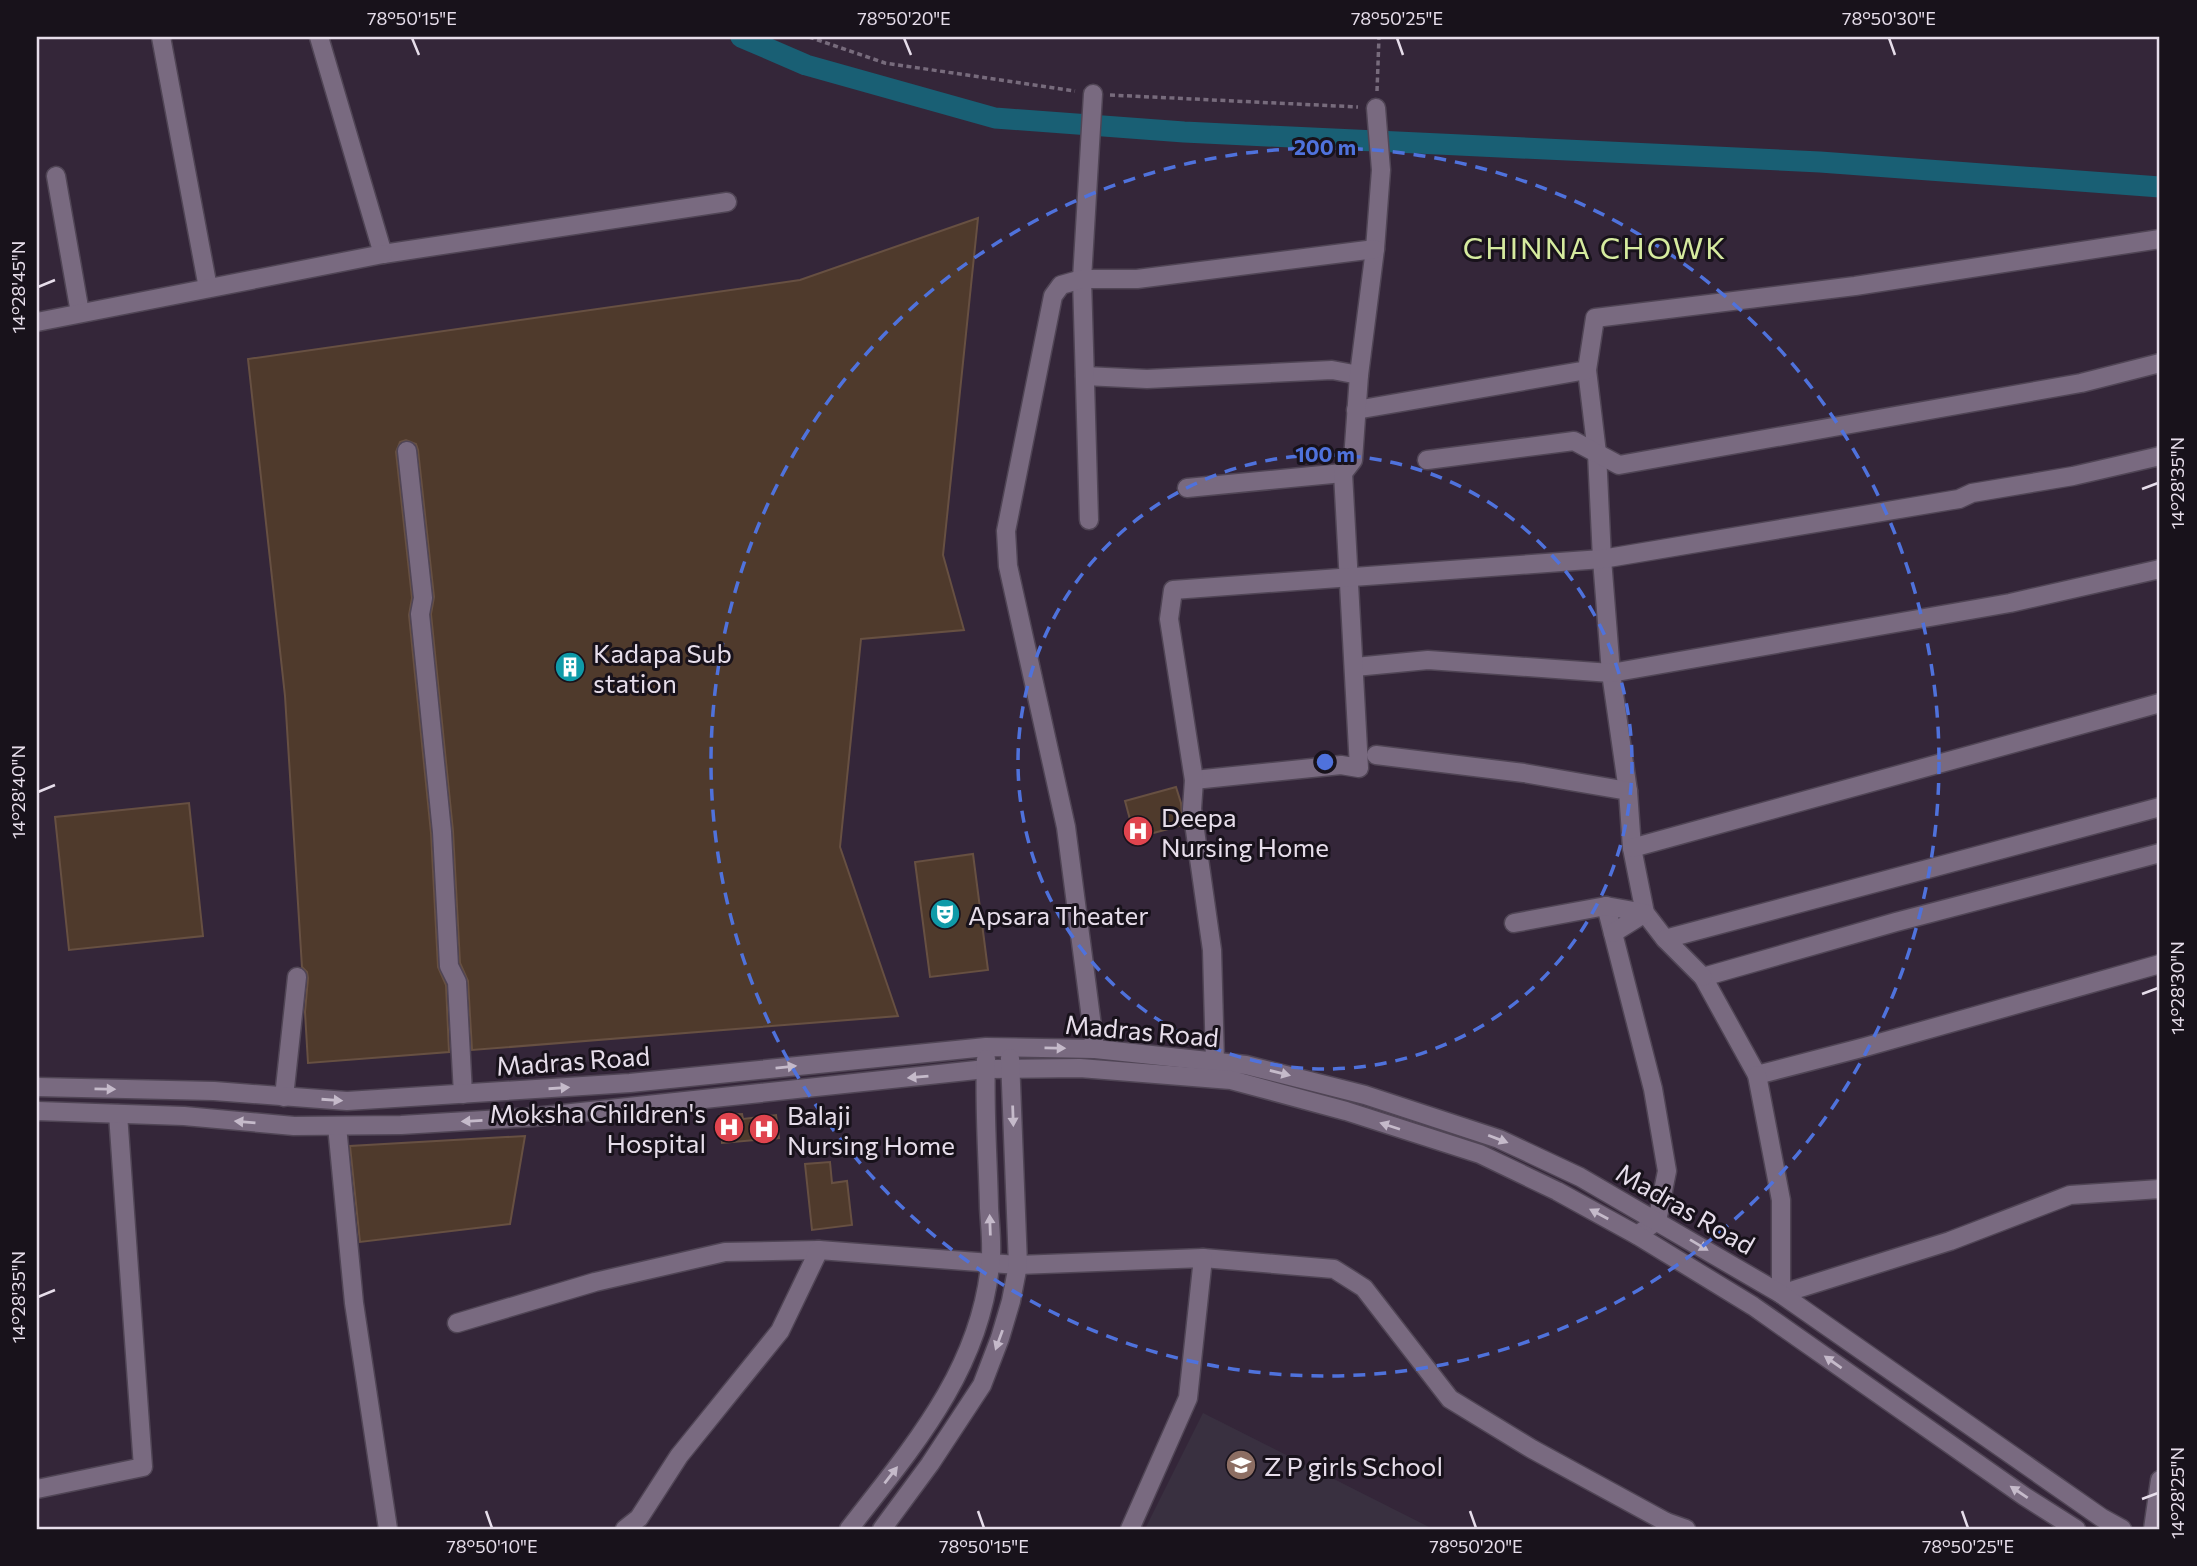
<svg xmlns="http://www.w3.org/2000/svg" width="2197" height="1566" font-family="Commissioner,sans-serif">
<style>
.education{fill:#393040}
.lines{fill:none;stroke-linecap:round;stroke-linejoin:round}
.canal{stroke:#195f74;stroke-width:21}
.building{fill:#4f3a2c;stroke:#675042;stroke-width:2}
.minor-casing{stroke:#504555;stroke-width:21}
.secondary-casing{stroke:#504555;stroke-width:21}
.path{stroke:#776b7c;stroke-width:3.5;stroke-dasharray:5 3.5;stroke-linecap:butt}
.minor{stroke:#796a80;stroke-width:18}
.secondary{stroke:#796a80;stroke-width:18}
.oneway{fill:#c5baca}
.ticks{fill:none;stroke:#e6ddea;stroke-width:2.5}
.ring{fill:none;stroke:#4f72dc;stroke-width:3.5;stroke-dasharray:12 9}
.labels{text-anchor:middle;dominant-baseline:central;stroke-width:6;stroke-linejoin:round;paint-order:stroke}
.poi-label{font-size:26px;fill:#e6ddea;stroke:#18121b;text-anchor:start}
.street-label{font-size:26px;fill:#e6ddea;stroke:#18121b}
.quarter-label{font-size:30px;letter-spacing:2px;fill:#d6eb9f;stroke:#18121b}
.centre{fill:#4f72dc;stroke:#18121b;stroke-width:3.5}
.ring-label{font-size:21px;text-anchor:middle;font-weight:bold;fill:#4f72dc;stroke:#18121b;stroke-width:6;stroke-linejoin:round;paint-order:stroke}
.neatline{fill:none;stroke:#e6ddea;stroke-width:2.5}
.ticks-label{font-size:18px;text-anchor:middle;fill:#e6ddea}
</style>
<rect width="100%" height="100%" fill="#342639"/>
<!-- education -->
<polygon class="education" points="1203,1413 1433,1529 1145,1529"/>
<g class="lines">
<!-- canal -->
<polyline class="canal" points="741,37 806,65 995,118 1184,132 1820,162 2160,187"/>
</g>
<!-- building -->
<g class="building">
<polygon points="978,218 943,555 964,630 861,639 840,847 898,1016 472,1050 468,981 460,963 453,831 431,614 434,597 418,450 416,444 406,440 400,442 396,452 412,598 409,615 431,833 438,967 446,985 449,1052 308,1063 305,1012 308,978 307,972 302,967 285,696 248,359 800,280"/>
<polygon points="1176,787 1181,803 1183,825 1135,838 1125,801"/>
<polygon points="189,803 203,936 69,950 55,817"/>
<polygon points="973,854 988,970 930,977 915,862"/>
<polygon points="742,1114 743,1119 776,1115 779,1138 722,1143 720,1115"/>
<polygon points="525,1136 510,1224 360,1242 350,1146"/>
<polygon points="830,1162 832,1183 847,1181 852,1225 812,1230 805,1164"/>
</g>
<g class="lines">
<!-- minor casing -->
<g class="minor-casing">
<g id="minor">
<polyline points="161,37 208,288"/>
<polyline points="319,37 383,254 727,202"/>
<polyline points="56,176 80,313"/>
<polyline points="37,322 383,254"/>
<polyline points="1587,370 1597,453 1602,559 1611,673 1628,791"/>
<polyline points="1085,376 1147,379 1332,370 1359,375"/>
<polyline points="1356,410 1587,370 1595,318 1855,286 2160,239"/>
<polyline points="407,451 423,598 420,614 442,832 449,966 457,982 463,1094"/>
<polyline points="1427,460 1574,441 1619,465 2081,383 2160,363"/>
<polyline points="1187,488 1343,473 1353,460 1359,375 1375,249 1381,170 1376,108"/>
<polyline points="1089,520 1082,279 1093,94"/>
<polyline points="1355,667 1428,660 1611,673 2010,603 2160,569"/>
<polyline points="1376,755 1524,773 1628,791 1632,848 1645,913 1665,939"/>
<polyline points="1194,780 1341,765 1359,768 1343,473"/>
<polyline points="1632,848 2160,703"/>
<polyline points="2160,853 1896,922 1703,977 1757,1075 1865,1047 2160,964"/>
<polyline points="1606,906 1653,1089 1667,1171 1657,1221 1637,1235"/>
<polyline points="1514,923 1606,906 1645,913 1613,933"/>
<polyline points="1703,977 1665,939 2160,807"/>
<polyline points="1095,1049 1066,827 1008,566 1006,531 1053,296 1061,285 1082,279 1137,279 1375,249"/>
<polyline points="1215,1062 1212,950 1192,809 1194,780 1169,619 1173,590 1602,559 1959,499 1972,493 2073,476 2160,456"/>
<polyline points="1757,1075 1781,1200 1781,1294 1950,1241 2070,1195 2160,1189"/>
<polyline points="284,1097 297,977"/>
<polyline points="337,1126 354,1303 388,1529"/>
<polyline points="1203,1258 1334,1269 1364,1288 1450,1399 1532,1449 1666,1522 1666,1529"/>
<polyline points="457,1323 595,1282 725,1252 819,1250"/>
<polyline points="37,1489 143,1467 118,1114"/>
<polyline points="1666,1522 1686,1529"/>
<polyline points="625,1529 639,1518 679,1456 780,1331 819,1250 1018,1265 1203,1258 1188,1398 1130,1529"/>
<polyline points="2153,1529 2160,1480"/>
</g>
</g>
<!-- secondary casing -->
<g class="secondary-casing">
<g id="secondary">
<polyline points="37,1087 214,1091 347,1101 630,1083 986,1047 1095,1049 1246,1065 1365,1095 1499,1139 1580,1177 1781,1294 2102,1518 2122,1529"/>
<polyline points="37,1111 184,1116 294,1126 401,1125 534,1117 986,1069 1080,1068 1231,1080 1346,1111 1480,1154 1557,1191 1637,1235 1753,1306 2024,1496 2076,1529"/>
<path d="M849,1529C911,1449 979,1372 990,1266C993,1248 990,1227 989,1208C988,1158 984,1108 986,1059"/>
<polyline points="882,1529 930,1464 982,1385 1000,1338 1011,1301 1018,1265 1010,1058"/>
</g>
</g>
<!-- path -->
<g class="path">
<polyline points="809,37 885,63 1075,91"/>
<polyline points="1377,91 1379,37"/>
<polyline points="1110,95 1358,107"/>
</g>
<!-- minor -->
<use href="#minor" class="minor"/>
<!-- secondary -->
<use href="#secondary" class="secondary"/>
</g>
<!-- one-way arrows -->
<defs><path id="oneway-solid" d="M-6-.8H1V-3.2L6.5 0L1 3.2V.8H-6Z" transform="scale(1.75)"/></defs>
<g class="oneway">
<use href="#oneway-solid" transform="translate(1055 1048) rotate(1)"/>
<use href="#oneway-solid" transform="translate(786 1067) rotate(-6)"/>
<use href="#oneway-solid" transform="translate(1280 1073) rotate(14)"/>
<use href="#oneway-solid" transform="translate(918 1077) rotate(175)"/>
<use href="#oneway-solid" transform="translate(559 1088) rotate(-4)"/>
<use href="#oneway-solid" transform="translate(105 1089) rotate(1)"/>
<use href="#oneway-solid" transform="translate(332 1100) rotate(4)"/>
<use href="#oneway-solid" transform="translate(1013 1116) rotate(88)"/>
<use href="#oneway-solid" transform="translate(472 1121) rotate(177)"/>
<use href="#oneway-solid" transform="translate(245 1122) rotate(-175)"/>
<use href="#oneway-solid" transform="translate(1390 1126) rotate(-162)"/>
<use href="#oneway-solid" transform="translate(1498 1139) rotate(21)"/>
<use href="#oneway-solid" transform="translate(1599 1214) rotate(-152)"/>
<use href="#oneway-solid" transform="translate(990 1225) rotate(-92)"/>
<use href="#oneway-solid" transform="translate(1699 1245) rotate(31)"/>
<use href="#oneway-solid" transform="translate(999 1340) rotate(110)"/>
<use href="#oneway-solid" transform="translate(1833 1362) rotate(-145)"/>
<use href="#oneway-solid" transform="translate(891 1475) rotate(-52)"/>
<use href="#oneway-solid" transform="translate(2019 1492) rotate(-146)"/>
</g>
<!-- ticks -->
<path class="ticks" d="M412,38L419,55M904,38L911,55M1397,38L1403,55M1889,38L1895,55M38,287L55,280M2142,489L2158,483M38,792L55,785M2142,994L2158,988M38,1297L55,1290M2142,1499L2158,1493M486,1511L492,1528M978,1511L984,1528M1470,1511L1476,1528M1962,1511L1968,1528"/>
<!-- distance rings -->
<g class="ring">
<circle cx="1325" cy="762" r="307"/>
<circle cx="1325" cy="762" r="614"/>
</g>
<!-- icons -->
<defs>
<g id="building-disc" transform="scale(1.575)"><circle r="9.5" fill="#0f9aa8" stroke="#18121b"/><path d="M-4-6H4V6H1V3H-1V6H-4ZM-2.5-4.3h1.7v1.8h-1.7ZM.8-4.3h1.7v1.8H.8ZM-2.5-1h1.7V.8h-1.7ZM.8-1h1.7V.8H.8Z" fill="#fff"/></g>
<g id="hospital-disc" transform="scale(1.575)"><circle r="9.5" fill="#e0444e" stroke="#18121b"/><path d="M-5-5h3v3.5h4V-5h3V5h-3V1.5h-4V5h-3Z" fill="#fff"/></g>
<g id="theatre-disc" transform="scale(1.575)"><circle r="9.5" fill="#0f9aa8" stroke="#18121b"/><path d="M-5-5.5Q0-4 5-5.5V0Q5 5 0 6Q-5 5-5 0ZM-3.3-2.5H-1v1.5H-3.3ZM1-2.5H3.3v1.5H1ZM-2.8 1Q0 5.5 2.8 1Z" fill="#fff"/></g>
<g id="school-disc" transform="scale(1.575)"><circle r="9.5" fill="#8d6e63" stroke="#18121b"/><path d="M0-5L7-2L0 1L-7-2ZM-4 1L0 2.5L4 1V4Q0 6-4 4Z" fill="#fff"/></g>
</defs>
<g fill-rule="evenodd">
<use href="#building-disc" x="570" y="667"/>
<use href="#hospital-disc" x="1138" y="831"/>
<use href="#theatre-disc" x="945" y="914"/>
<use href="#hospital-disc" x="729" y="1127"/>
<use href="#hospital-disc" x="764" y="1129"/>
<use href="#school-disc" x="1241" y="1465"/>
</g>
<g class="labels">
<!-- poi labels -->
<g class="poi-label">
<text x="593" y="652">Kadapa Sub<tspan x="593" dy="30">station</tspan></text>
<text x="1161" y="816">Deepa<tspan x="1161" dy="30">Nursing Home</tspan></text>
<text x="968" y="914">Apsara Theater</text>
<text x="706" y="1112" text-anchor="end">Moksha Children's<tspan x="706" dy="30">Hospital</tspan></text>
<text x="787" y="1114">Balaji<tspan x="787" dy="30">Nursing Home</tspan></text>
<text x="1264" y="1465">Z P girls School</text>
</g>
<!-- street labels -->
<g class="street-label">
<text transform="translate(1142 1030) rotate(5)">Madras Road</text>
<text transform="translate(573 1060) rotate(-4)">Madras Road</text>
<text transform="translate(1686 1208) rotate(30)">Madras Road</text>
</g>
<!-- quarter labels -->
<g class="quarter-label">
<text x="1595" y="246">CHINNA CHOWK</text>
</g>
</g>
<circle cx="1325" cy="762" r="10" class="centre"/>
<g class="ring-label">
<text x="1325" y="155">200 m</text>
<text x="1325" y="462">100 m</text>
</g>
<!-- border -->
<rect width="2197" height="1566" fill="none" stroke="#18121b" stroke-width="77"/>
<rect x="38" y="38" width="2120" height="1490" class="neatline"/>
<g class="ticks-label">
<text x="412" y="25">78°50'15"E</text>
<text x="904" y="25">78°50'20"E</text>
<text x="1397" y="25">78°50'25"E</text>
<text x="1889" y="25">78°50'30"E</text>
<text transform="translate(19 287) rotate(-90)" y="6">14°28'45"N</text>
<text transform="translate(2178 483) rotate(-90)" y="6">14°28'35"N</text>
<text transform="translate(19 792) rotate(-90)" y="6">14°28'40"N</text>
<text transform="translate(2178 988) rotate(-90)" y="6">14°28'30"N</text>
<text transform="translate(19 1297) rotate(-90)" y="6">14°28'35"N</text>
<text transform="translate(2178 1493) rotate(-90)" y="6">14°28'25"N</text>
<text x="492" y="1553">78°50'10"E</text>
<text x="984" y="1553">78°50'15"E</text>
<text x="1476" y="1553">78°50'20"E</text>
<text x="1968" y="1553">78°50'25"E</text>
</g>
</svg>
